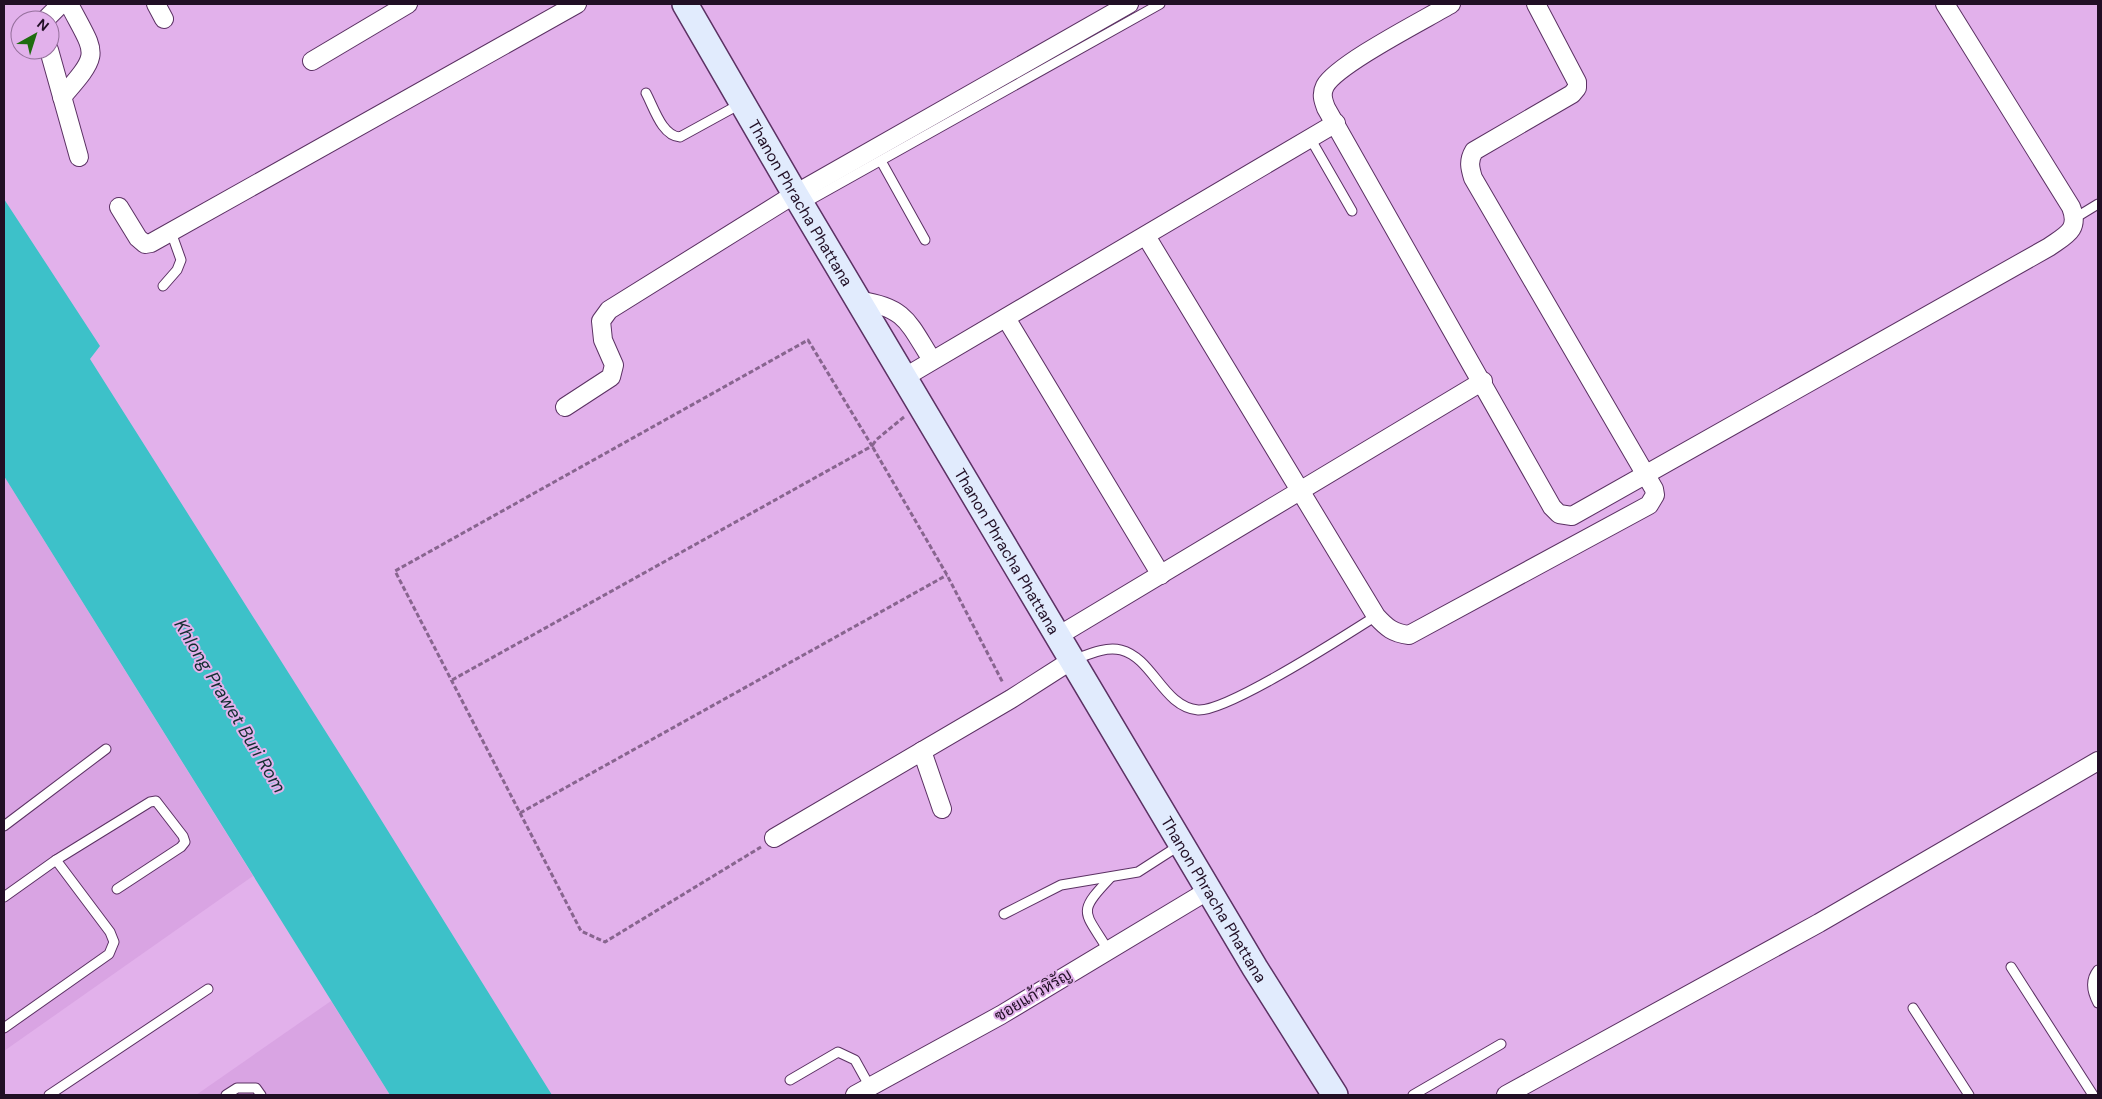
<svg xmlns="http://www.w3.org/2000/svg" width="2102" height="1099" font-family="'DM Sans',Sarabun,sans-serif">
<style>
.built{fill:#d9a4e3}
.water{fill:#3dc1c9}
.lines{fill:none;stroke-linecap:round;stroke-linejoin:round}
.lane-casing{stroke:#5b3163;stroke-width:11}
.street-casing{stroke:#5b3163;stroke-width:20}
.secondary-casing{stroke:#5b3163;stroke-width:28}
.path{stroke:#88658f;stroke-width:3;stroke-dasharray:5 2.5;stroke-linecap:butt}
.lane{stroke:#fff;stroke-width:9}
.street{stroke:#fff;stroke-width:18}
.secondary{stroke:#e1ebfd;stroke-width:25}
.labels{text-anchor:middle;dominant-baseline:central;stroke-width:4;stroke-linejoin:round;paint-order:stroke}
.street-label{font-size:16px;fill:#210f25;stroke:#e2b1eb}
.water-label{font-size:18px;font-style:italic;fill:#122e30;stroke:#e2b1eb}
</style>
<rect width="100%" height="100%" fill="#e2b1eb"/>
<!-- built -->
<g class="built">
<polygon points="4,476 253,876 4,1051"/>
<polygon points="331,1001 390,1095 196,1095"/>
</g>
<!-- water -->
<polygon class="water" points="4,199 100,346 90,359 362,789 552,1095 390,1095 4,476"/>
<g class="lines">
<!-- lane casing -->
<g class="lane-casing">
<g id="lane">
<path d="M646,93C654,108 662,136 680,137L742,103"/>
<polyline points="1310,138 1352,211"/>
<polyline points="881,161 925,240"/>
<polyline points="803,204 1160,4"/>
<polyline points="2075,218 2098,204"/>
<polyline points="163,286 177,270 181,260 171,232"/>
<path d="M1073,660C1087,655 1105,646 1121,650C1153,658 1163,707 1198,710C1227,712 1346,635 1376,616"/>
<polyline points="4,826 106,749"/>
<polyline points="4,897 56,860 150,802 156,801 183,836 185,842 181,847 117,889"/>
<polyline points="1004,914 1061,885 1138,872 1180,845"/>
<path d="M1108,950C1084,910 1076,914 1111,877"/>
<polyline points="2011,967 2093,1095"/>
<path d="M2098,970C2090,980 2092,992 2098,1003"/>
<polyline points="1913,1008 1969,1095"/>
<polyline points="4,1028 109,954 114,942 110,932 56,860"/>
<polyline points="790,1080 838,1052 855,1060 870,1087"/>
<polyline points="49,1095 208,989"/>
<polyline points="226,1095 237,1088 256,1088 261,1095"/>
<polyline points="1413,1095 1501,1044"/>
</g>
</g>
<!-- street casing -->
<g class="street-casing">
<g id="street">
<polyline points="156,4 164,19"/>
<path d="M1451,4C1426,19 1337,64 1325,86C1321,94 1323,100 1326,108L1552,507L1559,514L1572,516L2049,247C2066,235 2080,230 2071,207L1945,4"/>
<polyline points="45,20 61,4"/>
<polyline points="49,50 79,157"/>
<polyline points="312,61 408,4"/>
<path d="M62,97C102,51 96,56 69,4"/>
<polyline points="119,207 138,238 145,244 151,243 577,4"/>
<path d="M1146,236L1376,616C1387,628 1393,633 1409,635L1649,505L1655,495L1654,489L1473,178C1470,168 1468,161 1474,151L1572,94L1577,88V82L1536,4"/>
<path d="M860,301C906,307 909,324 932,360"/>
<polyline points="1006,318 1161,575"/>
<polyline points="905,377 1336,123"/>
<polyline points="565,407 611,377 614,365 603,340 601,321 609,310 795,194 1129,4"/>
<polyline points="1058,636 1483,381"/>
<polyline points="922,751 942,809"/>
<polyline points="774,838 1011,699 1072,660"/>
<polyline points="855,1095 1001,1015 1209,890"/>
<polyline points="1506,1095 1819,923 2098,761"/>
</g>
</g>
<!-- secondary casing -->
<g class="secondary-casing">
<g id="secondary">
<path id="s1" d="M685,4L795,194L1255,968L1335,1095"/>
</g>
</g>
<!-- path -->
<g class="path">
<polyline points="904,417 876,440 872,446 947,575 1003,683"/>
<polyline points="452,680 872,446 808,340 395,571 581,931 605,942 761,847"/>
<polyline points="520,813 947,575"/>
</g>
<!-- lane -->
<use href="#lane" class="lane"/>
<!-- street -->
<use href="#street" class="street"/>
<!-- secondary -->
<use href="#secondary" class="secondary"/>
</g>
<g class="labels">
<!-- street labels -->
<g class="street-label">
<text stroke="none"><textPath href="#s1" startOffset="230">Thanon Phracha Phattana</textPath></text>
<text stroke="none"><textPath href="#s1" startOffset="635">Thanon Phracha Phattana</textPath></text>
<text stroke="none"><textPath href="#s1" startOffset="1040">Thanon Phracha Phattana</textPath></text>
<text transform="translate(1033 995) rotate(-31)">ซอยแก้วหิรัญ</text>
</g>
<!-- water labels -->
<g class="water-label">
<text transform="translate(230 706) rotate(59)">Khlong Prawet Buri Rom</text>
</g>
</g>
<!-- border -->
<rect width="2102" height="1099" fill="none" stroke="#210f25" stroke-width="10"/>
<!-- north arrow -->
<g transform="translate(35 35) rotate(39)"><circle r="24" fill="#e2b1eb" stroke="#95709c"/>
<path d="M0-4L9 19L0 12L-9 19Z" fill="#1e6c0f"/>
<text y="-8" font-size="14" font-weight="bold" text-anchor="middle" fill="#210f25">N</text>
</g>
</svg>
